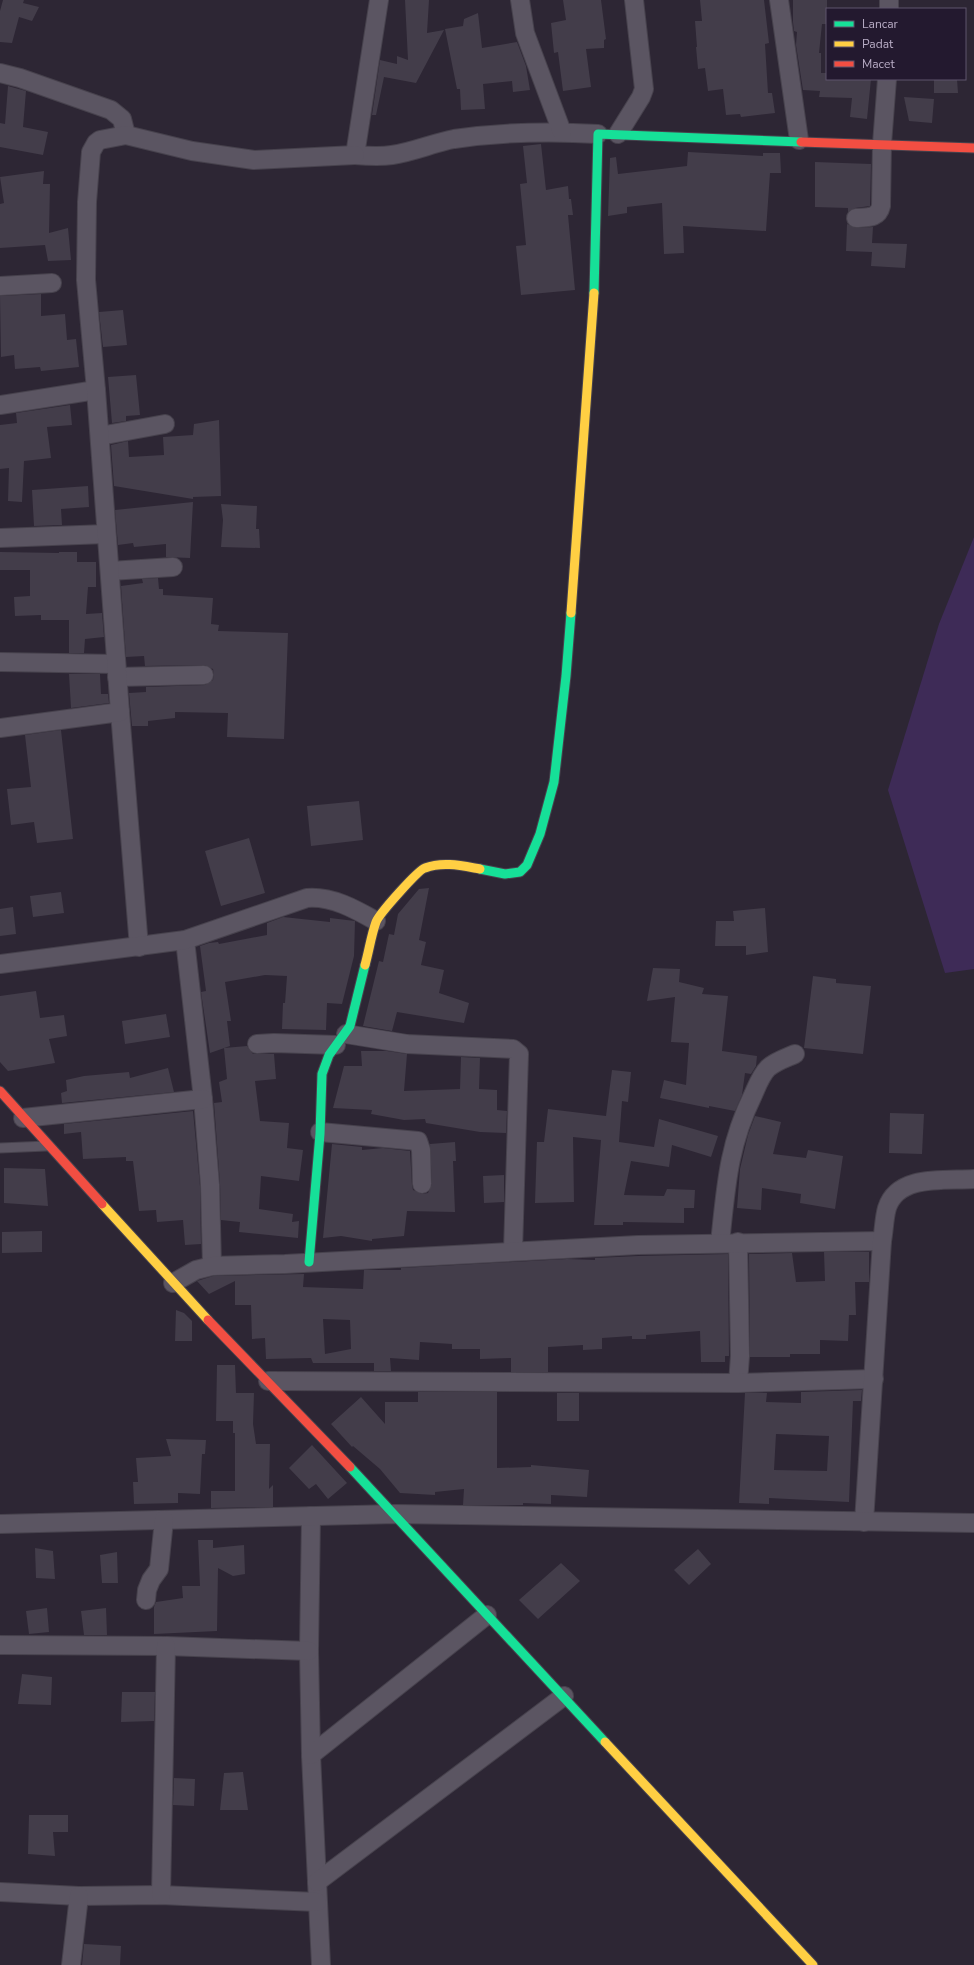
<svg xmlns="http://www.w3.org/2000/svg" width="974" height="1965" font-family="'Nunito Sans',sans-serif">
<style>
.water{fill:#3e2b57}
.building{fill:#433d4a;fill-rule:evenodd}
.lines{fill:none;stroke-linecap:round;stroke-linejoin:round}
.lane-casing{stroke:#47424d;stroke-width:11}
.street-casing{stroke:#47424d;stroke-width:20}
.fast-casing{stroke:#47424d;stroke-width:11}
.slow-casing{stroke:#47424d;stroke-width:11}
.jam-casing{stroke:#47424d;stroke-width:11}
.lane{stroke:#5b5562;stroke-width:9}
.street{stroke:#5b5562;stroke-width:18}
.fast{stroke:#16e098;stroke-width:9}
.slow{stroke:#ffcf43;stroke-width:9}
.jam{stroke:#f24e42;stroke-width:9}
</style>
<rect width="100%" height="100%" fill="#2d2634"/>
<!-- water -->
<polygon class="water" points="974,537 974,969 945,973 888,790 939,624"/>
<!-- building -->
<g class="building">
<polygon points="3,0 24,0 23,3 39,7 32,21 19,17 12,43 0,42 0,11"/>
<polygon points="405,0 429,0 427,33 444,30 416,83 384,77 376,115 372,115 380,60 397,64 397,56 408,60"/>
<polygon points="563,0 601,0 606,39 604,40 604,48 586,49 591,87 563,91 558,52 554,53 551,23 566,20"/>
<polygon points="700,0 764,0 769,43 765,44 768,93 772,93 775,113 741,117 740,114 726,115 723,89 708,91 705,68 698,69 696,47 697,47 695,21 702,21"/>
<polygon points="793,0 827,0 827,24 822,24 819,53 821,53 821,73 827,73 827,79 871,79 867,119 850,117 852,98 819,97 820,91 803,90 796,45 797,32 794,31 793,22"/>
<polygon points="478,13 482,48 517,42 526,66 530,90 513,92 512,81 483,84 485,109 461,110 460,89 457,89 445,29 463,26 464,19"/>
<polygon points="934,79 957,79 958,93 934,93"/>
<polygon points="8,86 26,91 23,127 48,132 43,155 0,147 0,123 5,124"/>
<polygon points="904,97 934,99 932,123 909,121"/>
<polygon points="541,144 546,190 568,186 569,199 571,199 573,215 568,215 575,290 521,295 516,246 526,245 520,184 527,183 523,146"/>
<polygon points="688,152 763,156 763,153 780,153 781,173 770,173 766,231 683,226 684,253 664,254 662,203 627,207 627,213 608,216 610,158 616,157 618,174 687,166"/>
<polygon points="815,162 871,164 870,206 855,208 848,212 848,208 815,207"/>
<polygon points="44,171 43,184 50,184 49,233 68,228 71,260 48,261 45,245 0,248 0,204 4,203 0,177"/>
<polygon points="847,224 856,228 873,227 872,243 907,244 905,268 871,266 872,252 846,251"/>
<polygon points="41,294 41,316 65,314 67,340 76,339 79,367 41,371 40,367 15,369 14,355 1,357 0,296"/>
<polygon points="123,310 127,345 103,347 99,312"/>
<polygon points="136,375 140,415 126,416 126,421 112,423 108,377"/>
<polygon points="70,405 72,425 47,427 51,458 24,461 22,502 8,501 9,468 0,469 0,425 17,423 16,413"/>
<polygon points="219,420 221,496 193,497 193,499 114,486 111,445 128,441 129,457 164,455 163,437 193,435 194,424"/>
<polygon points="88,486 89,507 61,509 62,525 34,526 32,490"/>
<polygon points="193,502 190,558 166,557 166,544 134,547 133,543 118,545 115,510"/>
<polygon points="221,504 257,506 256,529 259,529 260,548 221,547 223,520"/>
<polygon points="0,552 59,553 59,552 77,552 77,562 96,562 96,587 88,587 86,614 102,613 104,637 85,639 84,653 69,653 69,620 41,620 41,615 15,616 14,597 30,596 30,570 0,570"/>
<polygon points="158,578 159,589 163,589 163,595 213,598 211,624 219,625 218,631 288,633 284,739 227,737 228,713 175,712 175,718 148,721 148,726 132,726 129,693 146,692 146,687 205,685 213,680 214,675 213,669 204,665 145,666 144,656 126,657 121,586 143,583 142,579"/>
<polygon points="69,674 100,674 101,694 108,694 109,703 71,708"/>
<polygon points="61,730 73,839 37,843 34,822 11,825 7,789 31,787 25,735"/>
<polygon points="359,801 363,840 311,846 307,806"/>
<polygon points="249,838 265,893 221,906 205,851"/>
<polygon points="429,888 419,940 426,942 421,965 444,970 439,993 469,1003 464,1023 397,1012 392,1031 363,1026 379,961 383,962 389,934 394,935 398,914 419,889"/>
<polygon points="61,892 64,913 33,917 30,896"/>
<polygon points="13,907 16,934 0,936 0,909"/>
<polygon points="765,908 768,952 746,955 746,946 715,946 716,921 734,921 733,911"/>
<polygon points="283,917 330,922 330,918 355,921 354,956 342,1004 327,1003 326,1030 282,1029 283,1003 285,1003 287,976 265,975 225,982 231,1021 227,1021 230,1046 210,1053 201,992 206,991 200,946 209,943 218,942 219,944 267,935 267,923"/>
<polygon points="653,968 680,969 679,982 704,988 702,994 728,996 722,1051 757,1056 756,1066 751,1074 745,1073 742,1095 735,1111 709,1106 709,1108 660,1098 664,1080 686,1085 689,1043 671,1042 675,997 647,1001"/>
<polygon points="813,976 836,979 836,983 871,986 863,1054 804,1048"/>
<polygon points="36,991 40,1018 64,1015 67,1036 49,1039 55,1063 8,1071 0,1062 0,996"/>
<polygon points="166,1014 170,1037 125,1044 122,1021"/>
<polygon points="247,1046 253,1054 274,1054 276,1079 255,1081 260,1121 289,1123 287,1148 303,1150 299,1181 261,1176 259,1209 293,1214 292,1222 299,1221 298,1238 239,1232 240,1222 221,1220 220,1184 214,1103 222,1102 219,1082 227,1079 224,1048"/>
<polygon points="361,1051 387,1051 407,1054 404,1091 460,1089 461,1057 480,1058 479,1089 497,1090 497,1110 507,1111 506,1133 480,1132 426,1123 425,1119 404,1120 371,1114 372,1110 333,1108 344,1066 362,1066"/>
<polygon points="168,1068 174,1092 62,1103 61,1093 67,1091 66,1080 84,1076 129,1072 130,1078"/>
<polygon points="612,1070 631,1072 628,1102 622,1101 619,1142 654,1147 659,1119 718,1136 711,1157 672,1145 669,1167 631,1161 624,1195 664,1196 667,1189 695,1190 694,1208 684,1208 684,1223 623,1222 623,1225 594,1225 601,1140 573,1137 574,1202 535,1203 537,1142 544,1142 548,1109 606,1116"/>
<polygon points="193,1111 200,1186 201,1244 185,1245 183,1220 157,1222 156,1210 139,1211 133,1161 126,1161 126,1157 83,1159 81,1132 64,1134 64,1124"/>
<polygon points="890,1113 924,1114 922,1154 889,1153"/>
<polygon points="755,1116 781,1122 773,1154 806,1158 808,1150 843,1156 835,1209 800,1203 801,1194 762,1188 761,1210 737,1208 740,1169 748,1135"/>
<polygon points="455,1142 456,1161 453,1161 455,1212 407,1211 404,1236 372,1239 372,1241 341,1236 323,1238 332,1144 362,1147 362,1150 383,1148 410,1151 412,1185 413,1190 422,1194 428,1193 432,1184 430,1144"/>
<polygon points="4,1168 45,1169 48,1206 4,1203"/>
<polygon points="504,1175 504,1202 484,1203 483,1176"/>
<polygon points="42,1231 42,1252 2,1253 2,1232"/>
<polygon points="824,1252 869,1252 869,1282 855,1282 856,1315 849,1315 848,1341 820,1340 820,1354 790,1354 790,1357 750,1357 749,1254 792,1253 796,1282 825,1281"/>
<path d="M728,1254L729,1356H725V1362H701L700,1331L646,1335V1339H632V1336L602,1338V1349L583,1350V1345L548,1347V1372H511V1358L480,1359V1349H452V1344L420,1342L419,1360L390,1358L391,1371H374V1363H313L311,1358L266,1359L265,1338L252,1339L251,1305H235V1281L209,1294L197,1281L213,1276L304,1274L303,1287L363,1289L364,1270H401V1268L567,1259L595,1260V1258L638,1256ZM323,1319L350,1320L351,1349L325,1354Z"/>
<polygon points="176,1310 184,1313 192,1321 192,1341 175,1341"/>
<polygon points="217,1365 235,1365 236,1393 254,1393 253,1424 256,1444 270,1444 269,1489 273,1485 273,1507 211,1508 211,1491 235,1491 235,1433 233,1433 233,1421 216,1421"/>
<path d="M862,1390L861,1401H853L849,1502L769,1498V1504L739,1503L745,1393H767L766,1402L801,1403V1392ZM776,1434L829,1436L827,1471L774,1470Z"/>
<polygon points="418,1392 497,1392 497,1468 531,1467 531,1465 589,1470 587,1497 551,1495 551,1504 523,1503 523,1505 463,1505 464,1489 435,1492 435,1495 400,1493 380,1469 353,1446 352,1447 331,1424 361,1397 385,1424 385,1402 418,1402"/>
<rect x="557" y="1393" width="22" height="28"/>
<polygon points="166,1439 206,1440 205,1454 202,1454 200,1494 178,1493 178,1503 134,1504 133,1482 138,1482 136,1458 171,1456"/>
<polygon points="312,1445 347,1483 328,1499 316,1484 309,1489 289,1468"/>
<polygon points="198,1540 213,1540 213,1548 244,1545 245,1574 233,1576 218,1568 217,1631 154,1634 154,1607 156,1602 183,1598 182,1586 200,1586"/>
<polygon points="35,1548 53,1551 55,1579 36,1578"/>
<polygon points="698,1549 711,1564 689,1585 674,1570"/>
<polygon points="117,1552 118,1583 102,1583 100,1555"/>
<polygon points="561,1563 580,1581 538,1619 519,1600"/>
<polygon points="47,1608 49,1632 29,1634 26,1611"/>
<polygon points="106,1608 107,1635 84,1635 81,1611"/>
<polygon points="22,1674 52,1677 51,1705 18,1704"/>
<polygon points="122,1692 155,1692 154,1721 121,1722"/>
<polygon points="243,1772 248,1810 220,1810 224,1773"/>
<polygon points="174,1778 195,1779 194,1806 173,1805"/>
<polygon points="29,1815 68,1815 68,1832 53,1832 55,1856 28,1854"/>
<polygon points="84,1944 121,1946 120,1965 82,1965"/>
</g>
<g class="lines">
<!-- lane casing -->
<g class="lane-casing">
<polyline id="lane" points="0,1148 47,1146"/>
</g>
<!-- street casing -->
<g class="street-casing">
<g id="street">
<path d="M379,0L355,155C367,156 379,157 392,155C413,152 433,143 454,139C502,132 549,131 598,134"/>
<polyline points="520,0 525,33 562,132"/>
<polyline points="779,0 799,140"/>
<polyline points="889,9 889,0"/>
<polyline points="0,73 20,78 111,110 122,119 126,135"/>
<polyline points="618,134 641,97 644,89 634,0"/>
<path d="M856,218C867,217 878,219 881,206L882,144L887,79"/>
<polyline points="0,286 52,283"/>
<polyline points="0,405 96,390"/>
<polyline points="100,436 165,424"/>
<polyline points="0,538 106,534"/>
<polyline points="110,571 173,567"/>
<polyline points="0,662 116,664"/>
<polyline points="117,677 204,675"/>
<polyline points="120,712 139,947"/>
<polyline points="0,728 120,712 96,390 86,280 87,202 91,152 96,143 100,140 126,135 192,151 254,160 355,155"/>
<polyline points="185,940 203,1099 210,1185 212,1266"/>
<path d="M0,964L185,940L307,898C332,896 355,909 376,921"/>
<polyline points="346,1034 407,1044 513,1049 519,1054 513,1251"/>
<polyline points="257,1044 274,1043 336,1045"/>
<polyline points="23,1118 203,1099"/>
<polyline points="320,1132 418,1141 421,1150 422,1184"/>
<polyline points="738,1242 740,1356 738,1383"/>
<path d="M720,1243C726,1187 728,1146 753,1095C757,1086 761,1075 768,1068C776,1061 786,1058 795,1054"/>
<polyline points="173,1283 196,1270 212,1266 285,1264 638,1245 882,1241"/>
<polyline points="268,1381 738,1383 874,1379"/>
<polyline points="311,1516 309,1651 311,1755 321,1965"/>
<path d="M864,1522L882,1241C884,1231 884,1218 887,1208C898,1174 945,1181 974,1179"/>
<polyline points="0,1524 396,1514 974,1523"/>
<polyline points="146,1600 147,1590 151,1580 159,1569 164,1520"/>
<polyline points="0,1645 166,1646 309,1651"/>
<polyline points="311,1755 487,1615"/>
<polyline points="317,1882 564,1696"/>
<polyline points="0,1892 79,1896 161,1895 317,1902"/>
<polyline points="161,1895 166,1646"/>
<polyline points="71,1965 79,1896"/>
</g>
</g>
<!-- fast casing -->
<g class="fast-casing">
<g id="fast">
<polyline points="594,293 598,134 801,142"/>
<polyline points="480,869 505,874 520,872 527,865 540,834 554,782 566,676 571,613"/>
<polyline points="309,1262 320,1134 322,1074 329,1055 350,1026 365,965"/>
<polyline points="350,1467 605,1742"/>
</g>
</g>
<!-- slow casing -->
<g class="slow-casing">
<g id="slow">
<polyline points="571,613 594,293"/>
<path d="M365,965C369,951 371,936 376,922C379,914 418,870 425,868C443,861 463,866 480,869"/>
<polyline points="102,1204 208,1320"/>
<polyline points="605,1742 813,1965"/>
</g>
</g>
<!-- jam casing -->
<g class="jam-casing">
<g id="jam">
<polyline points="801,142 974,148"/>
<polyline points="0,1091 102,1204"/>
<polyline points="208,1320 350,1467"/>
</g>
</g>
<!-- lane -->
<use href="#lane" class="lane"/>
<!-- street -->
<use href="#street" class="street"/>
<!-- fast -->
<use href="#fast" class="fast"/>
<!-- slow -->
<use href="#slow" class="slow"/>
<!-- jam -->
<use href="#jam" class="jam"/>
</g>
<!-- legend -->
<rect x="826" y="8" width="140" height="72" fill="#23192f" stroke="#5f556c"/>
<rect x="834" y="21" width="20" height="6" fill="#16e098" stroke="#5f556c"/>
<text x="862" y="28" font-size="12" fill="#baaec7">Lancar</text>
<rect x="834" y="41" width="20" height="6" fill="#ffcf43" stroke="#5f556c"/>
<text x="862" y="48" font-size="12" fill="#baaec7">Padat</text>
<rect x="834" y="61" width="20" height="6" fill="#f24e42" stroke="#5f556c"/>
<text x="862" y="68" font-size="12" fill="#baaec7">Macet</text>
</svg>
